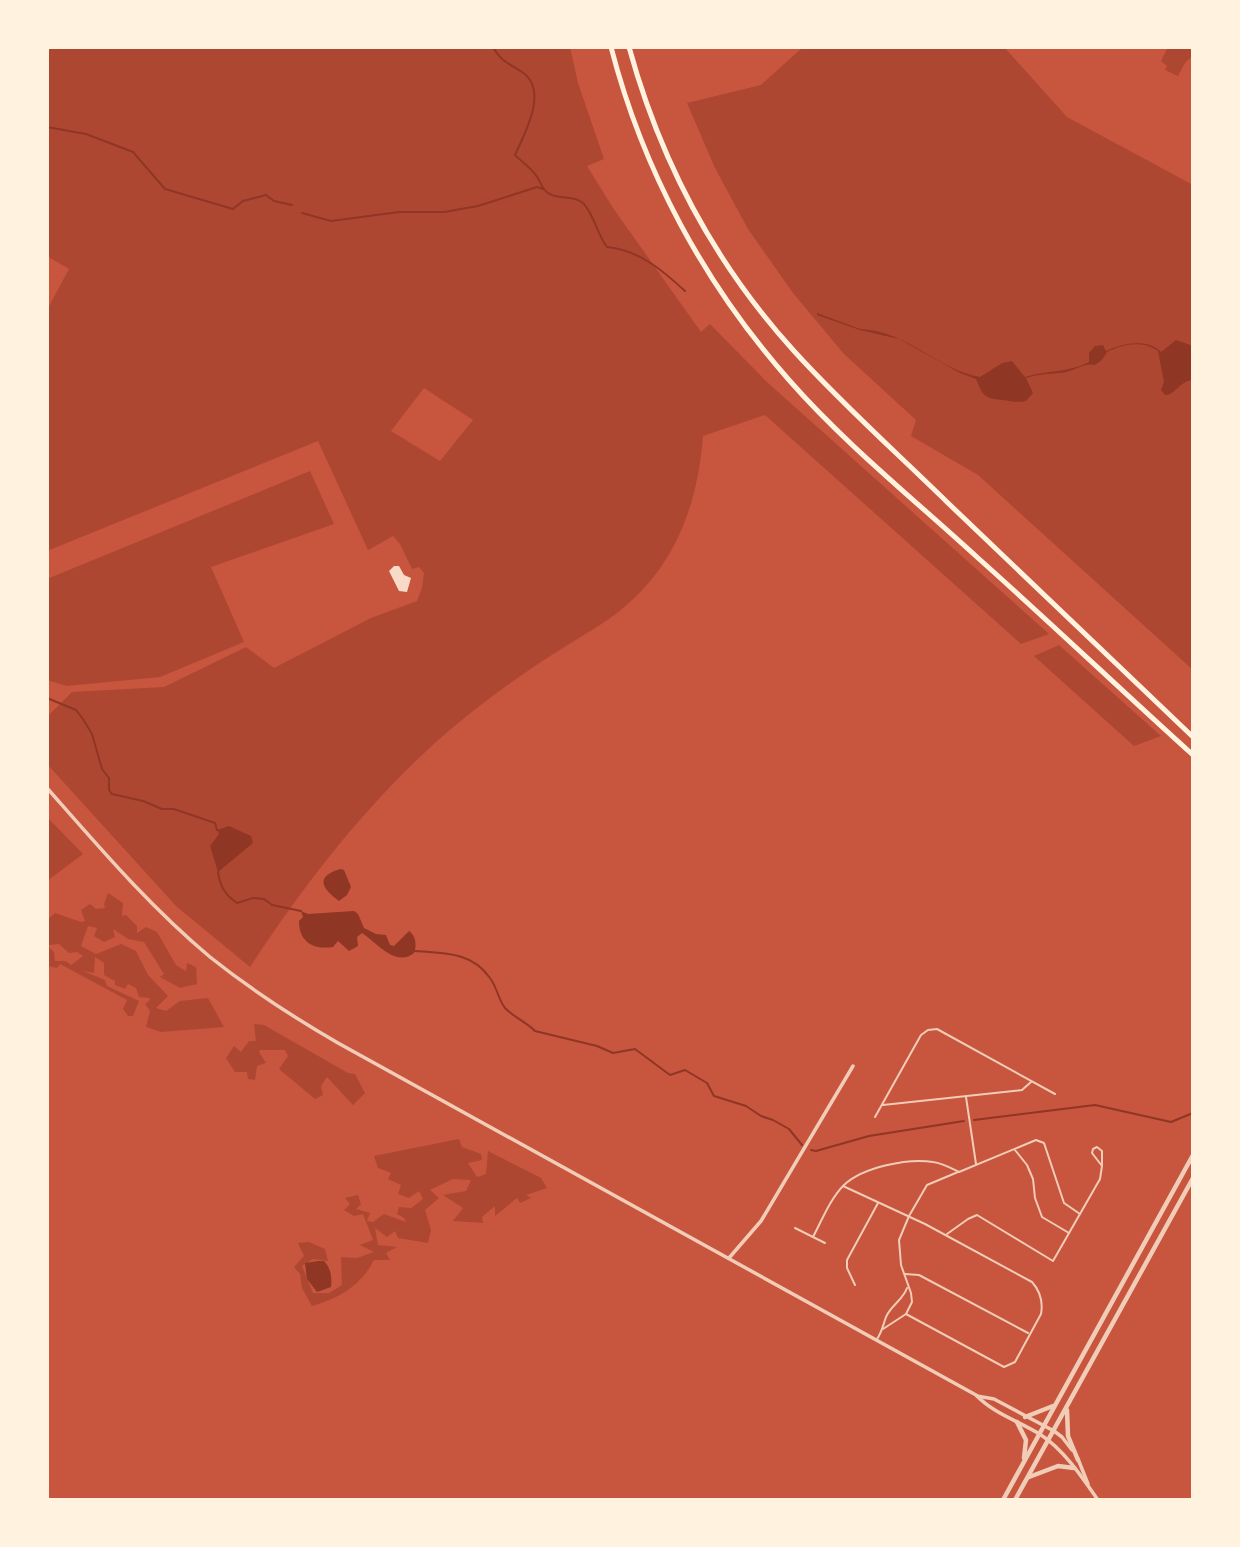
<svg xmlns="http://www.w3.org/2000/svg" width="1240" height="1547" font-family="Literata,serif">
<style>
.green{fill:#ae4732;fill-rule:evenodd}
.water{fill:#8f3625}
.lines{fill:none;stroke-linecap:round;stroke-linejoin:round}
.stream{stroke:#8f3625;stroke-width:2}
.building{fill:#f7dbc8}
.service{stroke:#f1ccb7;stroke-width:2}
.minor{stroke:#f1ccb7;stroke-width:3.5}
.tertiary{stroke:#f1ccb7;stroke-width:4.5}
.primary{stroke:#fff3e0;stroke-width:5}
</style>
<rect width="100%" height="100%" fill="#c8553d"/>
<!-- green -->
<g class="green">
<path d="M47,47H570L578,83L604,159L587,166L613,208L701,332L710,324L768,383L1049,634L1021,644L765,415L703,436C698,503 676,565 622,609C601,626 578,638 555,653C514,679 473,709 436,742C363,808 304,885 250,967L176,906L47,764V717L72,692L164,687L246,647L274,668L371,618L417,601L422,588L424,573L419,567L412,569L400,544L393,536L368,550L318,441L47,551V310L69,269L47,256ZM424,388L473,420L440,461L391,431Z"/>
<polygon points="803,47 1004,47 1067,117 1193,185 1193,670 978,475 911,436 916,420 844,354 793,293 748,229 715,168 687,103 761,85"/>
<polygon points="1168,47 1193,47 1193,55 1185,63 1178,76 1165,70 1167,66 1161,61"/>
<polygon points="310,471 334,524 211,567 244,642 160,677 67,686 47,680 47,579"/>
<polygon points="1059,645 1161,736 1134,746 1034,656"/>
<polygon points="47,817 83,854 47,881"/>
<polygon points="108,893 123,903 122,916 126,915 137,926 137,933 146,927 157,932 176,965 186,971 187,963 196,967 197,984 180,988 160,977 164,974 144,942 128,939 113,929 115,937 104,942 94,936 97,928 88,926 81,946 96,954 121,944 136,951 148,975 168,996 156,1008 166,1011 180,1001 208,998 224,1027 161,1032 146,1027 150,1011 145,1004 150,1000 149,998 139,997 136,988 128,984 125,989 115,985 115,981 104,975 104,963 95,957 94,973 83,971 105,980 107,986 139,1001 133,1016 128,1016 123,1009 127,1000 60,964 57,968 48,966 50,962 47,960 47,946 54,952 55,961 66,961 71,965 83,956 77,952 69,953 59,944 49,945 47,920 55,913 81,922 85,921 81,910 90,904 96,909 105,908 104,904"/>
<polygon points="254,1024 264,1025 348,1073 355,1074 365,1093 353,1105 327,1077 321,1086 323,1095 315,1099 279,1069 288,1056 285,1050 260,1050 259,1052 266,1063 257,1066 255,1080 248,1079 247,1072 235,1072 226,1058 234,1046 241,1052 249,1041 256,1041"/>
<path d="M459,1139L462,1147L481,1154L482,1160L468,1163L477,1177L486,1174L488,1151L541,1178L547,1188L526,1195L531,1198L520,1203L517,1198L495,1216V1206L482,1217L483,1223L453,1221L463,1208L443,1195L466,1191L471,1180L453,1179L430,1190L439,1198L425,1210L431,1230L428,1243L398,1238L395,1231L387,1237L375,1228L378,1245L397,1247L386,1253L390,1260H374C361,1286 339,1298 312,1306L302,1288L300,1274L294,1267L304,1256L298,1243L309,1242L325,1249L328,1261L313,1259L302,1266L313,1293H329L342,1285L341,1257L357,1258L374,1252L360,1245L373,1240L363,1214L354,1216L344,1210L350,1204L345,1198L358,1195L361,1204L356,1209L370,1213L367,1221L373,1222L384,1214L406,1222L404,1218L397,1214L399,1207L411,1208L423,1199L419,1191L409,1198L398,1194L401,1185L388,1179L391,1173L378,1168L374,1156Z"/>
</g>
<!-- water -->
<g class="water">
<path d="M817,313L860,329C908,331 938,370 980,377L1002,363L1012,361L1025,377C1047,370 1068,373 1089,362V353L1095,346L1103,345L1106,351C1122,343 1148,338 1161,352L1176,340L1193,346V380C1179,381 1176,395 1165,395L1161,390L1164,382L1158,351C1143,340 1122,344 1107,352L1102,360L1095,365C1084,362 1073,372 1061,373C1049,374 1038,374 1026,378L1033,393L1026,401C1017,403 1011,401 1002,400C984,398 983,396 976,379L960,373L899,339L860,330L817,315Z"/>
<polygon points="229,826 251,836 253,843 218,872 210,846 219,834 217,830"/>
<path d="M341,869L344,870L351,887L347,895L339,901C321,888 315,876 341,869Z"/>
<path d="M301,911L308,914L354,911L358,914L364,928L376,934L386,935L390,945L394,946L409,931C416,936 417,946 414,953C396,968 376,942 362,933L357,937L358,946L349,951L338,941L333,947C313,950 299,942 299,921L303,917Z"/>
<path d="M318,1261H324C331,1268 332,1278 331,1287L317,1292L307,1279L305,1263Z"/>
</g>
<g class="lines">
<!-- stream -->
<g class="stream">
<path d="M493,47C500,61 510,64 522,72C549,90 525,133 515,155C521,161 530,167 535,174C541,181 542,192 552,195C562,199 577,196 584,204C595,217 597,234 607,247C639,250 662,270 685,291"/>
<polyline points="47,127 86,134 133,152 165,189 233,209 243,201 266,195 274,201 292,205"/>
<polyline points="302,213 331,221 399,212 444,212 478,206 537,187 543,189"/>
<polyline points="47,698 76,710 83,719 92,734 102,769 109,778 109,790 112,794 143,801 162,809 174,809 215,823 217,830"/>
<path d="M218,872C220,886 225,895 237,903L253,898L264,899L272,905L301,911"/>
<path d="M415,951C444,953 472,952 490,978C497,987 498,999 505,1008C515,1018 526,1022 535,1031L597,1046L613,1053L635,1049L670,1075L685,1070L707,1083L714,1096L746,1106L761,1116L773,1120L789,1129L802,1145"/>
<polyline points="974,1120 1095,1105 1171,1122 1193,1113"/>
<polyline points="811,1150 816,1151 869,1136 964,1121"/>
</g>
</g>
<!-- building -->
<polygon class="building" points="394,566 399,566 404,575 411,578 407,592 399,591 389,571"/>
<g class="lines">
<!-- service -->
<g class="service">
<polyline points="966,1097 976,1164"/>
<polyline points="883,1105 1022,1090 1031,1082"/>
<polyline points="875,1117 921,1035 928,1030 937,1029 1055,1094"/>
<polyline points="1015,1150 1027,1165 1033,1179 1035,1198 1042,1217 1069,1233"/>
<path d="M843,1186L925,1224L1032,1282C1040,1291 1043,1303 1041,1314L1015,1362L1004,1367L906,1314"/>
<polyline points="795,1228 825,1243"/>
<polyline points="947,1234 968,1219 977,1215 1053,1261 1100,1179 1102,1166 1092,1153 1093,1149 1097,1147 1102,1151 1102,1166"/>
<path d="M813,1237C822,1220 830,1199 844,1185C863,1167 908,1158 933,1162C942,1163 951,1168 959,1172L1036,1140L1044,1143L1064,1203L1080,1214"/>
<polyline points="905,1274 919,1275 1028,1333"/>
<polyline points="855,1285 847,1268 847,1260 878,1203"/>
<polyline points="883,1329 906,1314 912,1302 911,1293 901,1265 899,1240 909,1216 927,1185 958,1172"/>
<path d="M877,1339C882,1332 883,1325 886,1317C891,1305 903,1300 907,1288"/>
</g>
<!-- minor -->
<g class="minor">
<path d="M47,788C99,847 150,907 210,957C250,989 293,1017 338,1043L976,1395C994,1414 1019,1421 1041,1435C1064,1450 1082,1477 1098,1500"/>
<polyline points="729,1258 761,1221 853,1066"/>
<polyline points="977,1396 994,1399 1054,1431 1062,1437 1072,1450"/>
<polyline points="1078,1459 1088,1484"/>
</g>
<!-- tertiary -->
<g class="tertiary">
<polyline points="1067,1410 1068,1436 1078,1460"/>
<polyline points="1025,1417 1053,1406"/>
<polyline points="1017,1422 1026,1440 1024,1458"/>
<polyline points="1029,1477 1058,1466 1074,1468"/>
<polyline points="1003,1500 1193,1155"/>
<polyline points="1015,1500 1193,1178"/>
</g>
<!-- primary -->
<g class="primary">
<path d="M611,47C643,171 705,285 789,380C845,444 916,501 978,558C1051,623 1121,690 1193,755"/>
<path d="M629,47C660,160 715,264 794,351C842,404 897,453 948,503C1029,581 1111,659 1193,737"/>
</g>
</g>
<!-- border -->
<rect width="1240" height="1547" fill="none" stroke="#fff3e0" stroke-width="98"/>
</svg>
